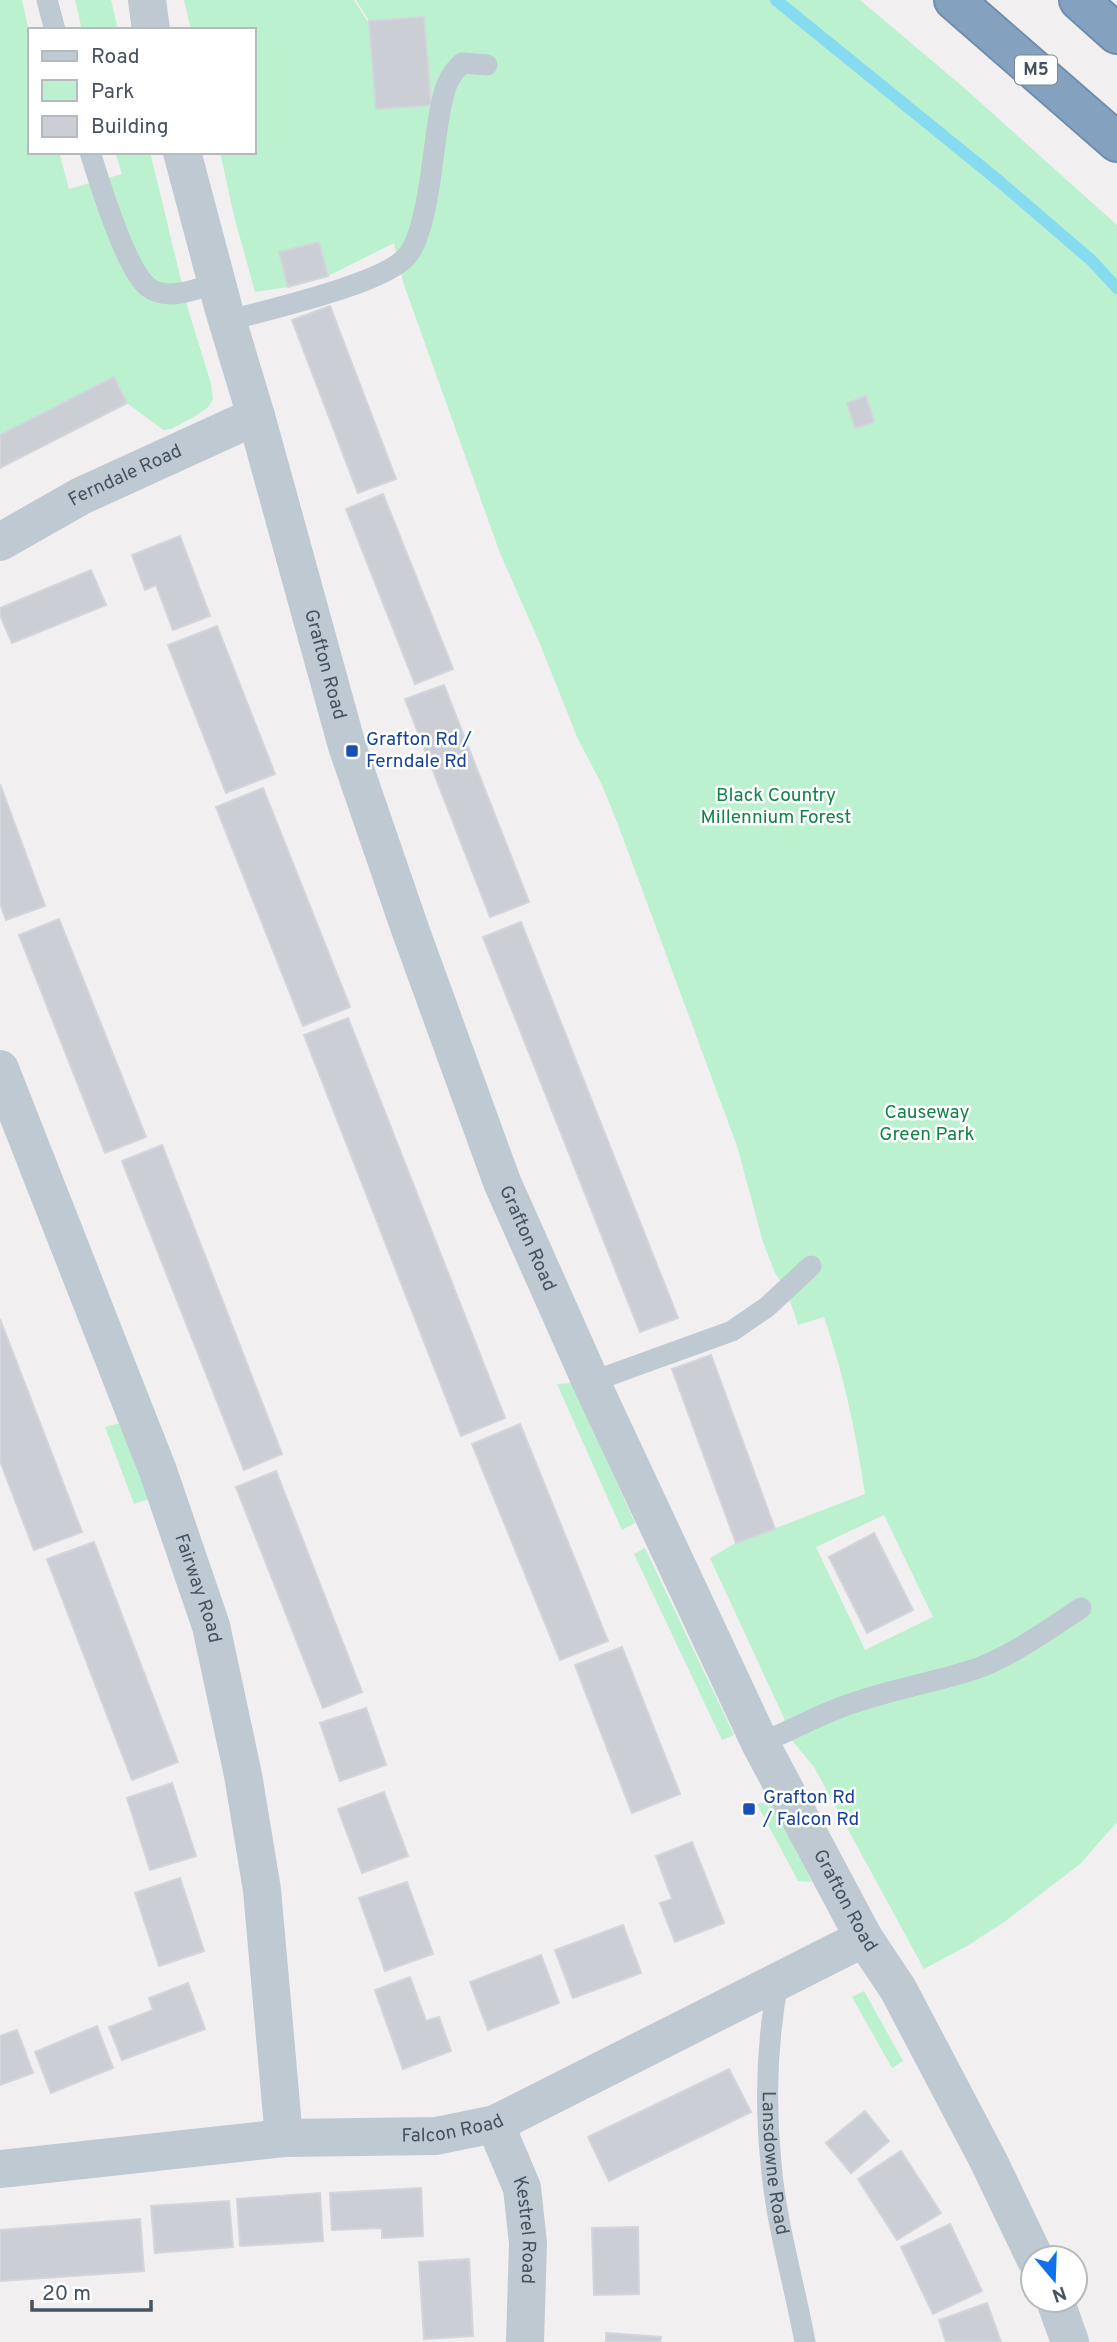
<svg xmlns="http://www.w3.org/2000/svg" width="1117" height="2342" font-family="Overpass,sans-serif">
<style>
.green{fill:#bbf1cf;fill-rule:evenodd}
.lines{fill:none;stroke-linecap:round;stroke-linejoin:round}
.stream{stroke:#86dbf0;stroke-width:12}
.building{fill:#cbced4;stroke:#d2d5db;stroke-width:2}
.motorway-casing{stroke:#6f8dac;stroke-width:42}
.service{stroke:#bfc9d2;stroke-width:21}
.minor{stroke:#bfc9d2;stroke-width:38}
.tertiary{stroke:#bfc9d2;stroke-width:38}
.motorway{stroke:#84a2c0;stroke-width:38}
.transit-dot{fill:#1a4fb4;stroke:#fff;stroke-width:2.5}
.labels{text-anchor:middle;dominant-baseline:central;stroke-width:5;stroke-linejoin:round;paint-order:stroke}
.shield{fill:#fff;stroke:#7e868e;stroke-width:2}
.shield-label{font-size:18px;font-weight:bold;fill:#46525d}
.street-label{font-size:19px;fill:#46525d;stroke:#fff}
.transit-label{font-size:19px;fill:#164399;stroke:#fff;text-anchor:start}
.park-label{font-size:19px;fill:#128349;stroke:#fff}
</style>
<rect width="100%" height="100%" fill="#f1efef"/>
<!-- green -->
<g class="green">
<polygon points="0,0 22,0 30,37 30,152 59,152 69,189 122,174 115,152 150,152 188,309 211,384 213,399 208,407 194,417 171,429 163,430 127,403 114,378 0,435"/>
<polygon points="75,0 111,0 118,30 82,30"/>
<path d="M184,0H354L370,25L377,109L431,105L424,17L369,21L356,0H860L962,86L1117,225V1822L1080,1864L1007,1920L967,1946L924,1969L814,1767L786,1733L784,1718L710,1558L734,1544L865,1494C856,1433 844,1375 824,1317L798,1325L786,1289L775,1273L763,1242L737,1146L619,827L602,785L577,737L540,644L500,553L403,282L394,243L328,276L319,242L279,252L288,287L255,292L234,216L220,152H254V30H191ZM884,1515L933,1617L865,1650L816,1547Z"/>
<polygon points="572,1383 635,1523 622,1530 557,1384"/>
<polygon points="124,1422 155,1497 134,1504 105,1427"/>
<polygon points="645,1548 734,1735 722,1740 634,1554"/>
<polygon points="771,1801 812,1882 798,1881 757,1804"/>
<polygon points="864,1991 903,2061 892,2068 852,1997"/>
</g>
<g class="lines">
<!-- stream -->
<polyline class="stream" points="776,0 999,181 1091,260 1117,288"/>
</g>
<!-- building -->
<g class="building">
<polygon points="424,17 431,105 376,109 369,21"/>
<polygon points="319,242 328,276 288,287 279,252"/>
<polygon points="330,306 396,479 358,493 292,320"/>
<polygon points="114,377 127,403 0,468 0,435"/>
<polygon points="866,396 874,422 855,428 847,403"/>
<polygon points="383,494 453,669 415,684 346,509"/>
<polygon points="180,536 210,616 173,630 156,585 145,590 132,555"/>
<polygon points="91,570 106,605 12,643 0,615 0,608"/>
<polygon points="217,626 275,774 226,793 168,645"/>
<polygon points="444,685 529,902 490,917 405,699"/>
<polygon points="0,784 45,906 6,920 0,903"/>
<polygon points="263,788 350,1007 303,1026 216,807"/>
<polygon points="59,919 146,1137 105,1153 19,935"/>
<polygon points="521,922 678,1318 640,1332 483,937"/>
<polygon points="348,1018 505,1418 461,1436 304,1035"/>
<polygon points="162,1145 282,1454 244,1470 122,1161"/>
<polygon points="0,1319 82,1532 34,1550 0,1461"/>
<polygon points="711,1355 775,1529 736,1543 672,1369"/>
<polygon points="520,1424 608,1641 560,1660 472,1444"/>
<polygon points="276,1471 362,1692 323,1708 236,1487"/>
<polygon points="874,1533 913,1610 867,1633 829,1557"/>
<polygon points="94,1542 178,1762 132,1780 47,1559"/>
<polygon points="622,1647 680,1794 632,1813 575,1665"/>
<polygon points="366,1708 386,1765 340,1781 320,1723"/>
<polygon points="172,1783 196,1856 150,1870 127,1798"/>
<polygon points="384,1792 408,1856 362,1873 338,1809"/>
<polygon points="692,1842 724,1923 675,1942 660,1903 672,1899 656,1856"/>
<polygon points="180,1878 204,1951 159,1966 135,1893"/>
<polygon points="407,1882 433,1954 385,1971 359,1898"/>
<polygon points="623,1925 641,1973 573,1998 555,1950"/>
<polygon points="541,1955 559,2003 488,2030 470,1982"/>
<polygon points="410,1977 426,2021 439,2017 451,2051 403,2069 375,1990"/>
<polygon points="188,1983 205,2029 122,2060 109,2027 153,2010 149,1998"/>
<polygon points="97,2026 113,2068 51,2093 35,2052"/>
<polygon points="17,2030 33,2073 0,2085 0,2036"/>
<polygon points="729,2069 751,2112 609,2181 588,2137"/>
<polygon points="865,2111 889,2141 851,2173 826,2143"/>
<polygon points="901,2151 941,2213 897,2240 858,2179"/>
<polygon points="421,2188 423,2236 382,2238 382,2228 332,2230 330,2193"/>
<polygon points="320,2193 323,2241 240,2246 237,2199"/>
<polygon points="229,2201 233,2247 155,2253 151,2206"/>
<polygon points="140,2219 144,2271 0,2281 0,2230"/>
<polygon points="950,2224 982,2291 933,2314 901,2247"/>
<polygon points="638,2227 639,2294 594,2295 592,2228"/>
<polygon points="469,2259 473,2336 424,2339 419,2262"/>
<polygon points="987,2303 1001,2342 946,2342 939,2320"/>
<polygon points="606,2333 661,2337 660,2342 606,2342"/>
</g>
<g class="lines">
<!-- motorway casing -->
<g class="motorway-casing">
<g id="motorway">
<polyline points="954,0 1117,142"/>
<polyline points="1079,0 1117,34"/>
</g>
</g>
<!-- service -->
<g class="service">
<polyline points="47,0 55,30"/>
<path d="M90,152C99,181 126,270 148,287C167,302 197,289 216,283"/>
<path d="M227,321C266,310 384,284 407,256C423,238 430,183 433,159C436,139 440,96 449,80C452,74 457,68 462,63L487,65"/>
<polyline points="591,1382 732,1331 767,1307 811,1266"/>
<path d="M760,1743C786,1733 809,1720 834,1710C878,1692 924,1685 969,1671C1005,1661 1049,1629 1081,1608"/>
<path id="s1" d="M778,1982C767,2041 765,2104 771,2163C776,2224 794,2282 805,2342"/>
</g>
<!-- minor -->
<g class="minor">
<path id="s2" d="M0,542L81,496L256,416"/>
<path id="s3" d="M0,1069L158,1471L211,1626L243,1775L262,1890L284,2138"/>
<path id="s4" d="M495,2124L522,2188L528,2243L525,2342"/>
<path id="s5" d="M0,2169L284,2138L436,2136L495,2124L864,1938"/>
</g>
<!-- tertiary -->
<g class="tertiary">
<polyline points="147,0 151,30"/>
<path id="s6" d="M182,152L224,310L256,416L347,746L410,929L502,1182L591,1382L760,1743L864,1938L898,1989L988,2160L1035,2258"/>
<polyline points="1055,2300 1070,2342"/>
</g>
<!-- motorway -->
<use href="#motorway" class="motorway"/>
</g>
<!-- markers -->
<g class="transit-dot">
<rect x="345" y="744" width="14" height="14" rx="3.5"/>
<rect x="742" y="1802" width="14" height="14" rx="3.5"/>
</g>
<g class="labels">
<!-- shield labels -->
<rect class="shield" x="1015" y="55.5" width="42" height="29" rx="5"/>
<g class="shield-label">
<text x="1036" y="70">M5</text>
</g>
<!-- street labels -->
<g class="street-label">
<text stroke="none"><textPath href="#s2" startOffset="142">Ferndale Road</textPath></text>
<text stroke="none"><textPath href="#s6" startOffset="532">Grafton Road</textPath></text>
<text stroke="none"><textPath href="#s6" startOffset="1141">Grafton Road</textPath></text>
<text stroke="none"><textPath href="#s3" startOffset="556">Fairway Road</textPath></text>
<text stroke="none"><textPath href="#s6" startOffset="1876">Grafton Road</textPath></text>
<text stroke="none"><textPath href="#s5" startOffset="455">Falcon Road</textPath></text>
<text stroke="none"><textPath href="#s1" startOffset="182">Lansdowne Road</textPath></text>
<text stroke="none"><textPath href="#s4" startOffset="112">Kestrel Road</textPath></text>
</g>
<!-- transit labels -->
<g class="transit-label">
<text x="366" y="740">Grafton Rd /<tspan x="366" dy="22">Ferndale Rd</tspan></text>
<text x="763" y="1798">Grafton Rd<tspan x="763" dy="22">/ Falcon Rd</tspan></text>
</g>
<!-- park labels -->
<g class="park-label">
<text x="776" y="796">Black Country<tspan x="776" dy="22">Millennium Forest</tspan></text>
<text x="927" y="1113">Causeway<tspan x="927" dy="22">Green Park</tspan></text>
</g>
</g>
<!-- legend -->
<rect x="28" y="28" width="228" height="126" fill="#ffffff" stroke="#b5babe" stroke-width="2"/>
<rect x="42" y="51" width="35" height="10" fill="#bfc9d2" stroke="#b5babe" stroke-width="2"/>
<text x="91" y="63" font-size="21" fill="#46525d">Road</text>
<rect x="42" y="80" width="35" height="21" fill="#bbf1cf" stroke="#b5babe" stroke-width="2"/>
<text x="91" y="98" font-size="21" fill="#46525d">Park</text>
<rect x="42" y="116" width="35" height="21" fill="#cbced4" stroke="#b5babe" stroke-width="2"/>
<text x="91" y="133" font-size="21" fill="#46525d">Building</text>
<!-- north arrow -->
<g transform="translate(1054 2279) rotate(161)"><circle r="33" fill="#ffffff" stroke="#b5babe" stroke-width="2"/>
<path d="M0-5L12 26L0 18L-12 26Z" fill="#1072ea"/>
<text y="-10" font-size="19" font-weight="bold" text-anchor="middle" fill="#46525d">N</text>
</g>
<!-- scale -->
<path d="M32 2300v10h119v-10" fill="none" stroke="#46525d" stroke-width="3.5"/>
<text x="42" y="2300" font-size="21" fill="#46525d" stroke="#ffffff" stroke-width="5" paint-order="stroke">20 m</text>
</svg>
